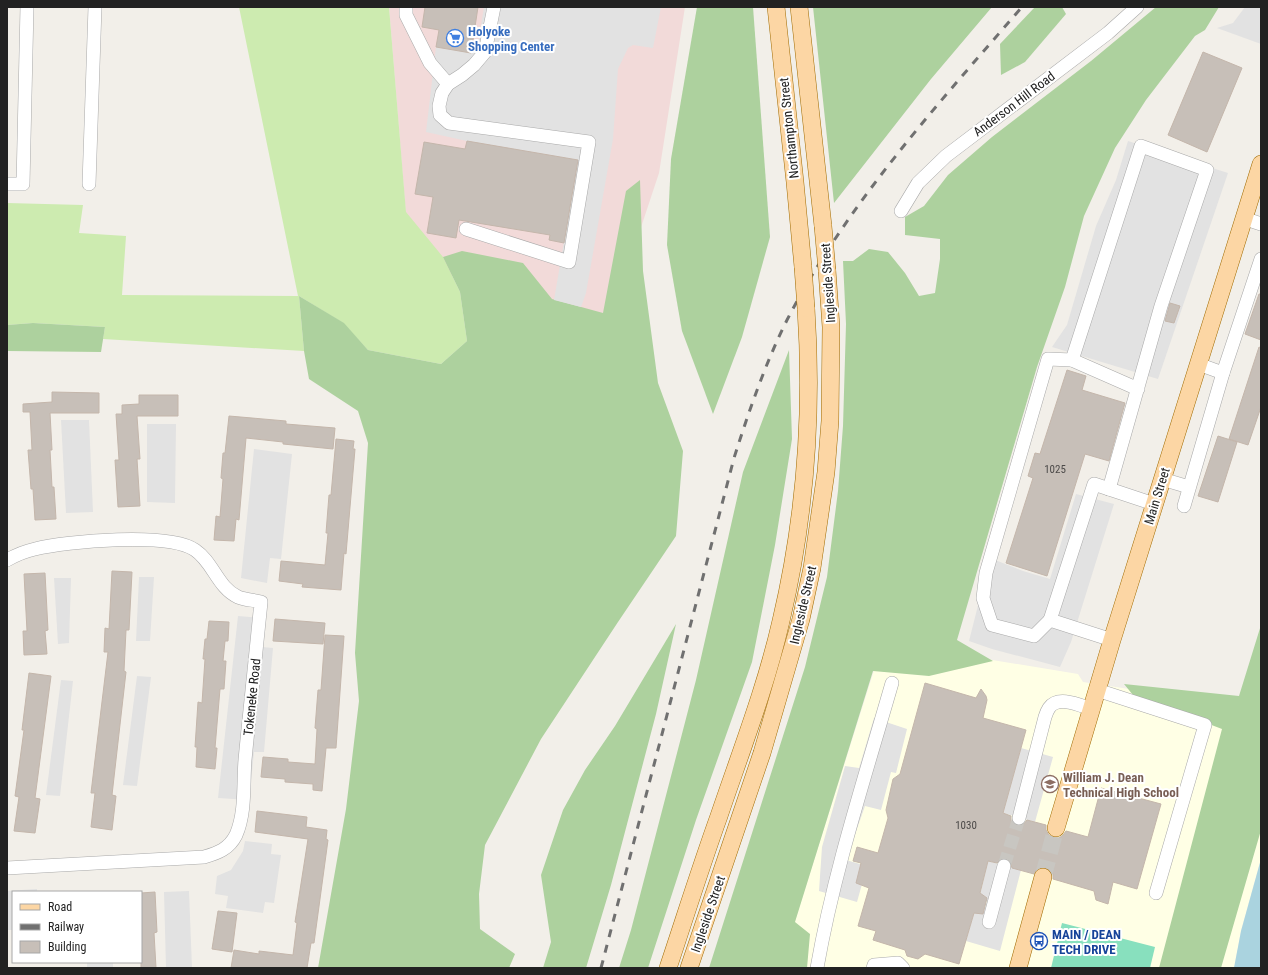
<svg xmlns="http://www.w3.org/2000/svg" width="1268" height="975" font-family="'Roboto Condensed',sans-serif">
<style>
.commercial{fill:#f2dad9}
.education{fill:#ffffe5}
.grass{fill:#cdebb0}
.forest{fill:#add19e}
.pitch{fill:#88e0be}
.parking{fill:#e2e2e2}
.water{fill:#aad3df}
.building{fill:#c7bfb8;stroke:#c4b6ab}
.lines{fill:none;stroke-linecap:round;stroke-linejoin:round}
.minor-tunnel{stroke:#c8c6c1;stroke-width:13;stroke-dasharray:13 6;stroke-linecap:butt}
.major-tunnel{stroke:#c8c6c1;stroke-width:17;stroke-dasharray:17 8;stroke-linecap:butt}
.minor-casing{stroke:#a9a9a9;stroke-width:14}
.major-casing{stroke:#a06b00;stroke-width:18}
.minor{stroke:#fff;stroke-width:13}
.major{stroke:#fcd6a4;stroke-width:17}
.rail{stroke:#707070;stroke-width:3;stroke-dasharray:8 8;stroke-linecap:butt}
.major-bridge-casing{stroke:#a06b00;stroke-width:18;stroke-linecap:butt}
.major-bridge{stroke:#fcd6a4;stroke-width:17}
.labels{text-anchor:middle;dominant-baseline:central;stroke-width:4;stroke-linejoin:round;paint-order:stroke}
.number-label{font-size:11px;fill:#4b4948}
.shop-label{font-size:13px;font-weight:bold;fill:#366cbe;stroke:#fff;text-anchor:start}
.street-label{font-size:13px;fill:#222;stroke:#fff}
.education-label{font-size:13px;font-weight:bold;fill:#785e54;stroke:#fff;text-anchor:start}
.transit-label{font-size:13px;font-weight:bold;fill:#164399;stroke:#fff;text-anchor:start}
</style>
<rect width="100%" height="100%" fill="#f2efe9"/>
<!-- commercial -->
<polygon class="commercial" points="389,7 685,7 659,173 610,321 410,264"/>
<!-- education -->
<polygon class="education" points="883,642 1078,674 1083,682 1261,709 1261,859 1241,931 1234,968 766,968 792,930"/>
<!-- grass -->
<polygon class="grass" points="239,7 389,7 406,212 443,257 460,292 467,341 441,364 368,350 343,323 299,296 304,351 103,339 105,327 33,323 7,325 7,203 83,205 79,233 126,236 122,295 298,296"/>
<!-- forest -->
<g class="forest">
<polygon points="697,7 753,7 770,237 742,337 713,414 682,331 667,245 671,159"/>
<polygon points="813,7 992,7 931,79 834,203"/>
<polygon points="1035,7 1062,7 1066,14 1025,62 1001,75 1000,44"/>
<polygon points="1156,7 1219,7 1205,30 1195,36 1146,100 1115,148 1084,216 1065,287 1037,367 957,640 993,661 929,676 873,671 795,922 810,934 807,968 709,968 805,667 827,577 838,491 843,426 846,324 843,261 853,261 869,249 888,252 905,273 919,296 935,293 940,259 940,239 905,235 905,217 924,206 948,175 992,137 1091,61"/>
<polygon points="640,180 643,271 658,383 683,451 676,536 618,622 541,739 485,845 479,894 480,929 515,954 509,968 318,968 346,809 359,701 355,653 368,443 358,411 309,379 304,351 299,296 344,323 368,350 441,364 467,341 460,292 443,257 462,251 523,263 552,299 603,313 626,191"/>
<polygon points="33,323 105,327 101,352 7,351 7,325"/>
<polygon points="789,350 792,439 775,545 752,662 696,820 648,968 619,968 631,930 696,680 743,472"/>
<polygon points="676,624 656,714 611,885 586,968 543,968 551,942 541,875 563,810 585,770 615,726"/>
<polygon points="1261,625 1261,830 1221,968 1159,968 1222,729 1133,695 1124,684 1239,696"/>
</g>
<!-- pitch -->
<polygon class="pitch" points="1062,923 1155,947 1150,968 1051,968"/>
<!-- parking -->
<g class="parking">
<polygon points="484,7 661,7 653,48 633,45 628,48 618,69 613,139 586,293 581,307 554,300 578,160 467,141 426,132 436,47 471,53 477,51"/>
<polygon points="1245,7 1261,7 1261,44 1217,28 1233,23"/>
<polygon points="1128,141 1228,173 1158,379 1052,347 1067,325 1096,226 1116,180"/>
<polygon points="61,420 89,420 93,512 66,513"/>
<polygon points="147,424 176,424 175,503 147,502"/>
<polygon points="254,449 292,454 281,559 270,558 267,583 241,578"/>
<polygon points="1076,494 1114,504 1071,642 1060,667 992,649 969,641 990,558 1023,571 1050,579"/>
<polygon points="139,577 154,577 150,641 136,641"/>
<polygon points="54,578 71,578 69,643 58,644"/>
<polygon points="238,616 264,618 262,647 273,648 264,752 254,752 249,800 218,798"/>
<polygon points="137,676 151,677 137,786 123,785"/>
<polygon points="61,680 73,681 60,796 46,795"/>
<polygon points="874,718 907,729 896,773 891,772 881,810 865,806 846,860 867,866 857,902 819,891 822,847 845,766 859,768"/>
<polygon points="1021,748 1053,757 1035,822 1003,813"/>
<polygon points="245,841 272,844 271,854 281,855 274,903 265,902 263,913 226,908 228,896 215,894 217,876 231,870 243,851"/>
<polygon points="988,861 1021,870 1000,951 966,941 974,913 983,913 987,901 986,897 980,895"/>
<polygon points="37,889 37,892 13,892 13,930 7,930 7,891"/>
<polygon points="189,891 192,968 166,968 164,892"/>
<rect x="87" y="962" width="26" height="6"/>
</g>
<!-- water -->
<polygon class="water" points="1261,859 1261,968 1234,968 1241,931"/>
<!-- building -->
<g class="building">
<polygon points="425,7 478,7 471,53 436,47 439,30 422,27"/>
<polygon points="1203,52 1242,68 1207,152 1168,135"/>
<polygon points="467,141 578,160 564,243 549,240 550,235 459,220 456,238 427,233 433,197 415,194 424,142 465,149"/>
<polygon points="1259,294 1261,294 1261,340 1245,334"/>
<polygon points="1170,303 1180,306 1174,323 1165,321"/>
<polygon points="1259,347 1261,348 1261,407 1248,445 1229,439"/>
<polygon points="1067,370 1086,376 1082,390 1125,403 1109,461 1085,454 1047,576 1006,563 1033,478 1028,476 1035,453 1040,454"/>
<polygon points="52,392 99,393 99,413 50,413 52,450 50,450 52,487 54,487 56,519 35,520 33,489 31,489 28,450 32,450 30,412 23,412 23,404 52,402"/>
<polygon points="139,395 178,395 178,416 137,416 140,459 137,459 140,506 118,507 115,460 119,460 116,414 122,414 122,405 139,404"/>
<polygon points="229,416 286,421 286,424 335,428 333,449 283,444 283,442 246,438 239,520 236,519 234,541 214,540 216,516 220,517 223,479 221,478 223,453 225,453"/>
<polygon points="1218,436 1237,442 1218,502 1198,496"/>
<polygon points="336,439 354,441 353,449 355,449 346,554 344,553 341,590 302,587 303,584 279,581 281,561 325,565 328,533 326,533 329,495 331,495"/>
<polygon points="112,571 132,572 129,630 126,630 124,671 126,672 112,795 116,796 112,830 91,827 95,793 91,793 108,652 104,652 105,628 109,629"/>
<polygon points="45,573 48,630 45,631 47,654 24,655 23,631 27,631 24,574"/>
<polygon points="275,619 325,623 323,644 273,641"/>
<polygon points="209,621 229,622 228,641 225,641 223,661 226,661 224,689 220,689 215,748 217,748 215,769 196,767 197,747 195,747 198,702 202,703 205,659 203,659 205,639 207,639"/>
<polygon points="325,635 344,636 336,748 326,748 322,791 313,790 313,784 285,782 285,779 261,777 263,757 288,759 288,762 315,764 317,729 315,728 318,690 321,690"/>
<polygon points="29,673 51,676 35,798 40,799 35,833 14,831 19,797 15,796 24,730 22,730"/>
<polygon points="925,683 976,698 981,689 986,696 987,700 983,718 1026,730 1003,813 1011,816 1011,821 1017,826 1022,826 1027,820 1046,825 1046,830 1049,835 1054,838 1059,838 1063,835 1066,831 1088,837 1101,788 1161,804 1137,889 1113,882 1108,904 1096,900 1094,891 1053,879 1053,874 1050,870 1046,868 1040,867 1036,870 1034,874 1012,868 1010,861 1006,858 1002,858 997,863 988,861 980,893 987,898 983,914 974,913 959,964 925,954 918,959 907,956 905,950 873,940 876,931 858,926 869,888 856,883 861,863 853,861 857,847 878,853 888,818 886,810 893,779 900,774"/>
<polygon points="257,811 307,817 306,827 327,830 326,839 328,840 314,943 311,943 307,968 231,968 234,950 259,954 259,951 293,955 297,923 295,922 308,839 255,832"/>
<polygon points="155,892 157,932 154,933 156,968 141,968 141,893"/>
<polygon points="218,911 237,913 232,952 212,949"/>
</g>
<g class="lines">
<!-- minor-tunnel -->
<polyline class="minor-tunnel" points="1004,866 1019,818"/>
<!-- major-tunnel -->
<polyline class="major-tunnel" points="1043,877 1056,828"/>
<!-- minor casing -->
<g class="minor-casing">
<g id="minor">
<polyline points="406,7 406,15 430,63 448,84"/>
<polyline points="7,184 23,184 27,7"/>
<polyline points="89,184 95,7"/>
<polyline points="901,211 918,183 946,156 1108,33 1137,7"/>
<polyline points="1243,218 1261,224"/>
<polyline points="466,229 569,262 589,142 449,123 440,115 439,106 442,93 448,84 462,75 474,65 485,52 494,7"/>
<polyline points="1198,364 1223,373 1261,259"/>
<polyline points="1162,479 1189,487"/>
<polyline points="1109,489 1161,306 1207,170 1141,146 1072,360 1138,389"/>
<polyline points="1184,506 1223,373"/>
<path d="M7,560C16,555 26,551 35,549C67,541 169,532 195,550C213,562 218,588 238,597C245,600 254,600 261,602C256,654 250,707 245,760C243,784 246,812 236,835C229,849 218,853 204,857L7,868"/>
<polyline points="1050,620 1034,636 992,625 983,598 986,573 1048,359 1072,360"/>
<polyline points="1112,640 1050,620 1094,484 1154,504"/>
<polyline points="1097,690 1205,725 1156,893"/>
<path d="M1019,818L1045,717C1046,714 1047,711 1049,708C1058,695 1079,705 1091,709"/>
<polyline points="989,922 1004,866"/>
<path d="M817,968C834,871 865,777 892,683"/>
<polyline points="873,968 874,965 898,963 903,968"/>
</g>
</g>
<!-- major casing -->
<g class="major-casing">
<g id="major">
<polyline points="776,7 795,182 803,267"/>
<polyline points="799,7 823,226"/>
<polyline points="1056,828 1112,640 1261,164"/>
<path d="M668,968C685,917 701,866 719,816C741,751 766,687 781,621C805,519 813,412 806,308"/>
<polyline points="689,968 762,753 801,619 812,568 826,472 830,421 831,327 827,270"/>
<polyline points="1018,968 1043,877"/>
</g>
</g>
<!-- minor -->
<use href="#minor" class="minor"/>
<!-- major -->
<use href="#major" class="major"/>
<!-- rail -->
<path class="rail" d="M601,968L734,458C749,411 765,364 787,320C847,204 937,105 1022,7"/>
<!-- major-bridge casing -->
<g class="major-bridge-casing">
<g id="major-bridge">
<polyline points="823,226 827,270"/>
<polyline points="803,267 806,308"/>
</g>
</g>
<!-- major-bridge -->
<use href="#major-bridge" class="major-bridge"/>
</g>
<!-- icons -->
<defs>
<g id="supermarket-ring" transform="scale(0.9)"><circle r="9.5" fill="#fff" stroke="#3f7fe0" stroke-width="1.5"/><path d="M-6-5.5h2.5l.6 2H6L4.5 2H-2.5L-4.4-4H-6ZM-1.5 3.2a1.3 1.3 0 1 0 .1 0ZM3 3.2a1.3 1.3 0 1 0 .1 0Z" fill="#3f7fe0"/></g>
<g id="school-ring" transform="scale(0.9)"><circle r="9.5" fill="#fff" stroke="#8d6e63" stroke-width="1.5"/><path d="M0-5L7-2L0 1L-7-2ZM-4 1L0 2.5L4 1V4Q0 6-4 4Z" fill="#8d6e63"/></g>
<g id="bus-ring" transform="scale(0.9)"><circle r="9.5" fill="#fff" stroke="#1a4fb4" stroke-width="1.5"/><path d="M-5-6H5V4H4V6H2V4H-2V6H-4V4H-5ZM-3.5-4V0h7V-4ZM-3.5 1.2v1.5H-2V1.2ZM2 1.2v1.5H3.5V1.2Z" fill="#1a4fb4"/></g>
</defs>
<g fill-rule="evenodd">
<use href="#supermarket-ring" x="455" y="38"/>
<use href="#school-ring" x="1050" y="784"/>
<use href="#bus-ring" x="1039" y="941"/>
</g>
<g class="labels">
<!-- number labels -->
<g class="number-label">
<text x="1055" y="469">1025</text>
<text x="966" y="825">1030</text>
</g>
<!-- shop labels -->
<g class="shop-label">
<text x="468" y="31">Holyoke<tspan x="468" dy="15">Shopping Center</tspan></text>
</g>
<!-- street labels -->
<g class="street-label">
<text transform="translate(1014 104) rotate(-37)">Anderson Hill Road</text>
<text transform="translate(789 128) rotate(-96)">Northampton Street</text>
<text transform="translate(828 283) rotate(-94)">Ingleside Street</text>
<text transform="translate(1157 496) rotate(-73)">Main Street</text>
<text transform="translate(803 605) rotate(-77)">Ingleside Street</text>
<text transform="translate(252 697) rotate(-84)">Tokeneke Road</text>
<text transform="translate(708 914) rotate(-71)">Ingleside Street</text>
</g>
<!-- education labels -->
<g class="education-label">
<text x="1063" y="777">William J. Dean<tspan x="1063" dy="15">Technical High School</tspan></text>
</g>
<!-- transit labels -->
<g class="transit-label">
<text x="1052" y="934">MAIN / DEAN<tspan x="1052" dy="15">TECH DRIVE</tspan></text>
</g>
</g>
<!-- border -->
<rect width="1268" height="975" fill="none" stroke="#222222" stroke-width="16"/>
<!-- legend -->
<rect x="12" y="891" width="130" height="72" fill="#ffffff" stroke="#a7a7a7"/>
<rect x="20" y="904" width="20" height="6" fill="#fcd6a4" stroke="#a7a7a7"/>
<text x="48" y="911" font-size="12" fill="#222222">Road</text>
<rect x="20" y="924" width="20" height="6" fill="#707070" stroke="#a7a7a7"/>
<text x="48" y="931" font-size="12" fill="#222222">Railway</text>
<rect x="20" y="941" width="20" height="12" fill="#c7bfb8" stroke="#a7a7a7"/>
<text x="48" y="951" font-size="12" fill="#222222">Building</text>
</svg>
